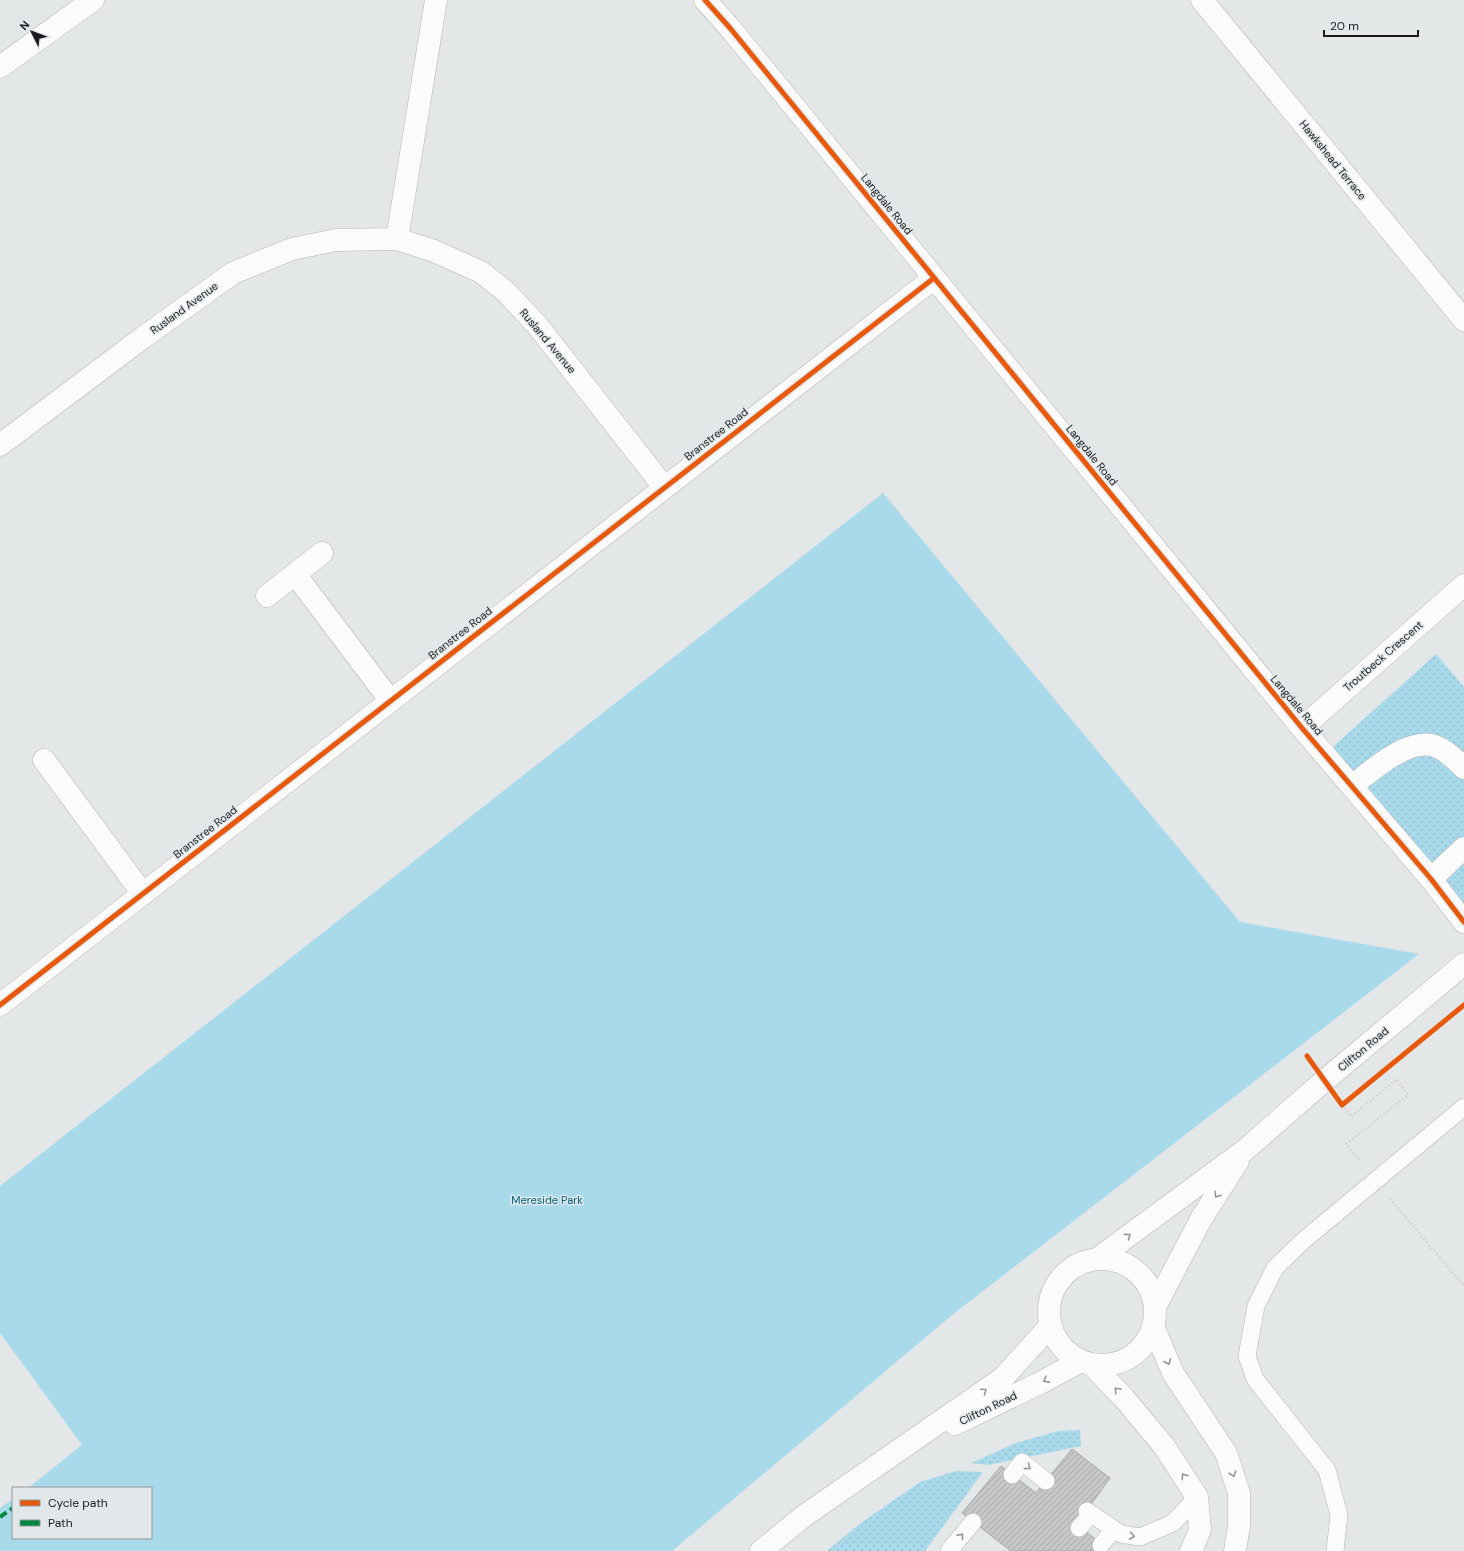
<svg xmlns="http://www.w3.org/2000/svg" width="1464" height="1551" font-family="'DM Sans',sans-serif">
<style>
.grass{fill:url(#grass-dots)}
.park{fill:#a8daec}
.building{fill:url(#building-hatch);stroke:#a5a8a9}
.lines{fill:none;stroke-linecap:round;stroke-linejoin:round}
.service-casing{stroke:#b1b3b4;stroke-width:18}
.minor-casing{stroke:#b1b3b4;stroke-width:23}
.tertiary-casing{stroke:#b1b3b4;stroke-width:23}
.path{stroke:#c6c7c7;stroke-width:2.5;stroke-dasharray:1 3;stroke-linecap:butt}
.service{stroke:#fbfbfc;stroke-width:17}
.minor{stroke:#fbfbfc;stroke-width:22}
.tertiary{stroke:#fbfbfc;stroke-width:22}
.quiet{stroke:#00873e;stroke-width:4;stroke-dasharray:8 4;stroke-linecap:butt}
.cycleway-casing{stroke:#e2e8ea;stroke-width:8}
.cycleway{stroke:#e8590c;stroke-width:5}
.oneway{stroke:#959697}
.labels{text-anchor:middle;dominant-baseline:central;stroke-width:3;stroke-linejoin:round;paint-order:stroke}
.street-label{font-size:11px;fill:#181a1b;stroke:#e2e8ea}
.park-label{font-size:11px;fill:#00617b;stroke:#e2e8ea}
</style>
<defs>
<pattern id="grass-dots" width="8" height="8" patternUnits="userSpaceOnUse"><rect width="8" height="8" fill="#a8daec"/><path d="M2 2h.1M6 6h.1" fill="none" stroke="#90baca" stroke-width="1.8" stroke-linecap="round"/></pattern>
<pattern id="building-hatch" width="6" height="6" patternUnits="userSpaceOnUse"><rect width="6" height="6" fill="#c5c7c8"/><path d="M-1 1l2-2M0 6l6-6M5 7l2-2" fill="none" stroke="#a8aaab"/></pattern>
</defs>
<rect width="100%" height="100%" fill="#e4e7e8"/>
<!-- grass -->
<g class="grass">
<polygon points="1436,654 1464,687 1464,922 1325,754"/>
<polygon points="1080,1430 1081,1446 988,1465 971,1463 1016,1443 1058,1431"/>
<polygon points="956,1471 983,1472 925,1551 827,1551 858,1525 920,1482"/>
</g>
<!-- park -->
<polygon class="park" points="883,493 1240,922 1419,954 952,1315 672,1551 0,1551 0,1508 13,1499 13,1538 151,1538 151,1488 28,1488 82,1445 0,1333 0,1186"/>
<!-- building -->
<polygon class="building" points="1072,1449 1110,1478 1077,1524 1095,1539 1105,1551 1011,1551 962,1513 1001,1466 1036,1493"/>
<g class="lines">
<!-- service casing -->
<g class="service-casing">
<g id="service">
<polyline points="1012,1475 1022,1462 1046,1481"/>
<polyline points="1087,1511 1121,1534 1140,1537 1173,1523 1197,1497"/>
<polyline points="1079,1528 1091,1514"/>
<polyline points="1101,1545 1113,1530"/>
<polyline points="949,1551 973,1522"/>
<polyline points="1335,1551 1339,1515 1327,1470 1255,1379 1247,1356 1256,1306 1275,1268 1304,1240 1464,1107"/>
</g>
</g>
<!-- minor casing -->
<g class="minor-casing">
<g id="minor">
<polyline points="705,0 730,28 1302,728 1431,879 1464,922"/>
<polyline points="1202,0 1464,320"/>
<polyline points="0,67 93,0"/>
<polyline points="397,239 436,0"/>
<polyline points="0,445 141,339 233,273 292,249 336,240 397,239 434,251 481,272 506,292 537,325 664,487"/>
<polyline points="295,574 390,700"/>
<polyline points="267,596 322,553"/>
<polyline points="1302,728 1464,585"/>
<polyline points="44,760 143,894"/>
<path d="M1352,786C1371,771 1408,737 1435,746C1446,750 1456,760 1464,768"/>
<polyline points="1431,879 1464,848"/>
<polyline points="0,1005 934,278"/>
<polyline points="1153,1326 1173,1373 1226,1453 1239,1493 1239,1526 1235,1551"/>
<polyline points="1092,1365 1123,1397 1164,1446 1197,1497 1200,1530 1191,1551"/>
</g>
</g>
<!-- tertiary casing -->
<g class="tertiary-casing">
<g id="tertiary">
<polyline points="1097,1259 1245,1150 1324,1081 1464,964"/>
<circle cx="1102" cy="1312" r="53"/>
<polyline points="1155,1307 1201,1219 1238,1161"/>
<polyline points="955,1424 1040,1383 1081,1361"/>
<polyline points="761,1551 804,1516 1003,1378 1050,1326"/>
</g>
</g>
<!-- path -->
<g class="path">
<polyline points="1342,1105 1351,1117 1397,1079 1408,1095 1346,1144 1360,1161"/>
<polyline points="1390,1199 1464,1286"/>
</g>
<!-- service -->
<use href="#service" class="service"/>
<!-- minor -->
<use href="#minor" class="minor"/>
<!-- tertiary -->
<use href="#tertiary" class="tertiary"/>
<!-- quiet -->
<polyline class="quiet" points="0,1517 13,1508"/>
<!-- cycleway casing -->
<g class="cycleway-casing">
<g id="cycleway">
<polyline points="705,0 730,28 1302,728 1431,879 1464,922"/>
<polyline points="0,1005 934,278"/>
<polyline points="1307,1056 1342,1105 1464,1005"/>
</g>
</g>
<!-- cycleway -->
<use href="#cycleway" class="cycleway"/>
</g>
<!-- one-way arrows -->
<defs><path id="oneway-chevron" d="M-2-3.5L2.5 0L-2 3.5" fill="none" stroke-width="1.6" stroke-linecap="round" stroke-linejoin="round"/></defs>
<g class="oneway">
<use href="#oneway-chevron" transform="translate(1217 1195) rotate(123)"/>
<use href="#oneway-chevron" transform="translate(1128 1236) rotate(-36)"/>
<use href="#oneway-chevron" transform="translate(1168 1362) rotate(67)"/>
<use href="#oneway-chevron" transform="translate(1046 1380) rotate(152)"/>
<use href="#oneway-chevron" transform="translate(1117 1390) rotate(-133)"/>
<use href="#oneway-chevron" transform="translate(984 1391) rotate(-35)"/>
<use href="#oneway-chevron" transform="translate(1028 1467) rotate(37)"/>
<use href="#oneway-chevron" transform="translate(1233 1474) rotate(71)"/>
<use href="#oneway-chevron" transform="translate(1184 1476) rotate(-123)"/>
<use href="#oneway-chevron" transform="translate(961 1536) rotate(-51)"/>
<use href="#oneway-chevron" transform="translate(1132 1536) rotate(7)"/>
</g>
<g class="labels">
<!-- street labels -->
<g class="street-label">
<text transform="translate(1333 160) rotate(51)">Hawkshead Terrace</text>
<text transform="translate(887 204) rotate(51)">Langdale Road</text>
<text transform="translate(184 308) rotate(-36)">Rusland Avenue</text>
<text transform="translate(548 341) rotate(50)">Rusland Avenue</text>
<text transform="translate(716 434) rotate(-38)">Branstree Road</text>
<text transform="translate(1092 455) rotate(51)">Langdale Road</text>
<text transform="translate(460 633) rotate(-38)">Branstree Road</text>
<text transform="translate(1383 656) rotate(-41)">Troutbeck Crescent</text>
<text transform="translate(1297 705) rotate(50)">Langdale Road</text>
<text transform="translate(205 832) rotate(-38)">Branstree Road</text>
<text transform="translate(1363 1049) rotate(-40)">Clifton Road</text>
<text transform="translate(988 1408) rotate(-26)">Clifton Road</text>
</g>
<!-- park labels -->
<g class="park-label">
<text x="547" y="1200">Mereside Park</text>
</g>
</g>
<!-- legend -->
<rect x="12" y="1487" width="140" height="52" fill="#e2e8ea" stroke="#919697"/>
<rect x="20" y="1500" width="20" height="6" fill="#e8590c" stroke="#919697"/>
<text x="48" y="1507" font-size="12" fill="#181a1b">Cycle path</text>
<rect x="20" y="1520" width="20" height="6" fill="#00873e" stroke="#919697"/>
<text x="48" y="1527" font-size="12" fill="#181a1b">Path</text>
<!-- north arrow -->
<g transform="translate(32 32) rotate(312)" stroke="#e2e8ea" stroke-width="3" paint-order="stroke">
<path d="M0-3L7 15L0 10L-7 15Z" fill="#181a1b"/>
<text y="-6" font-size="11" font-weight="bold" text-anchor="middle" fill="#181a1b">N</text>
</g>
<!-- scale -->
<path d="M1324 30v6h94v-6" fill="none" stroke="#181a1b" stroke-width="2"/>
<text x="1330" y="30" font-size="12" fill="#181a1b" stroke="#e2e8ea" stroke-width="3" paint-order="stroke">20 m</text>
</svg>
